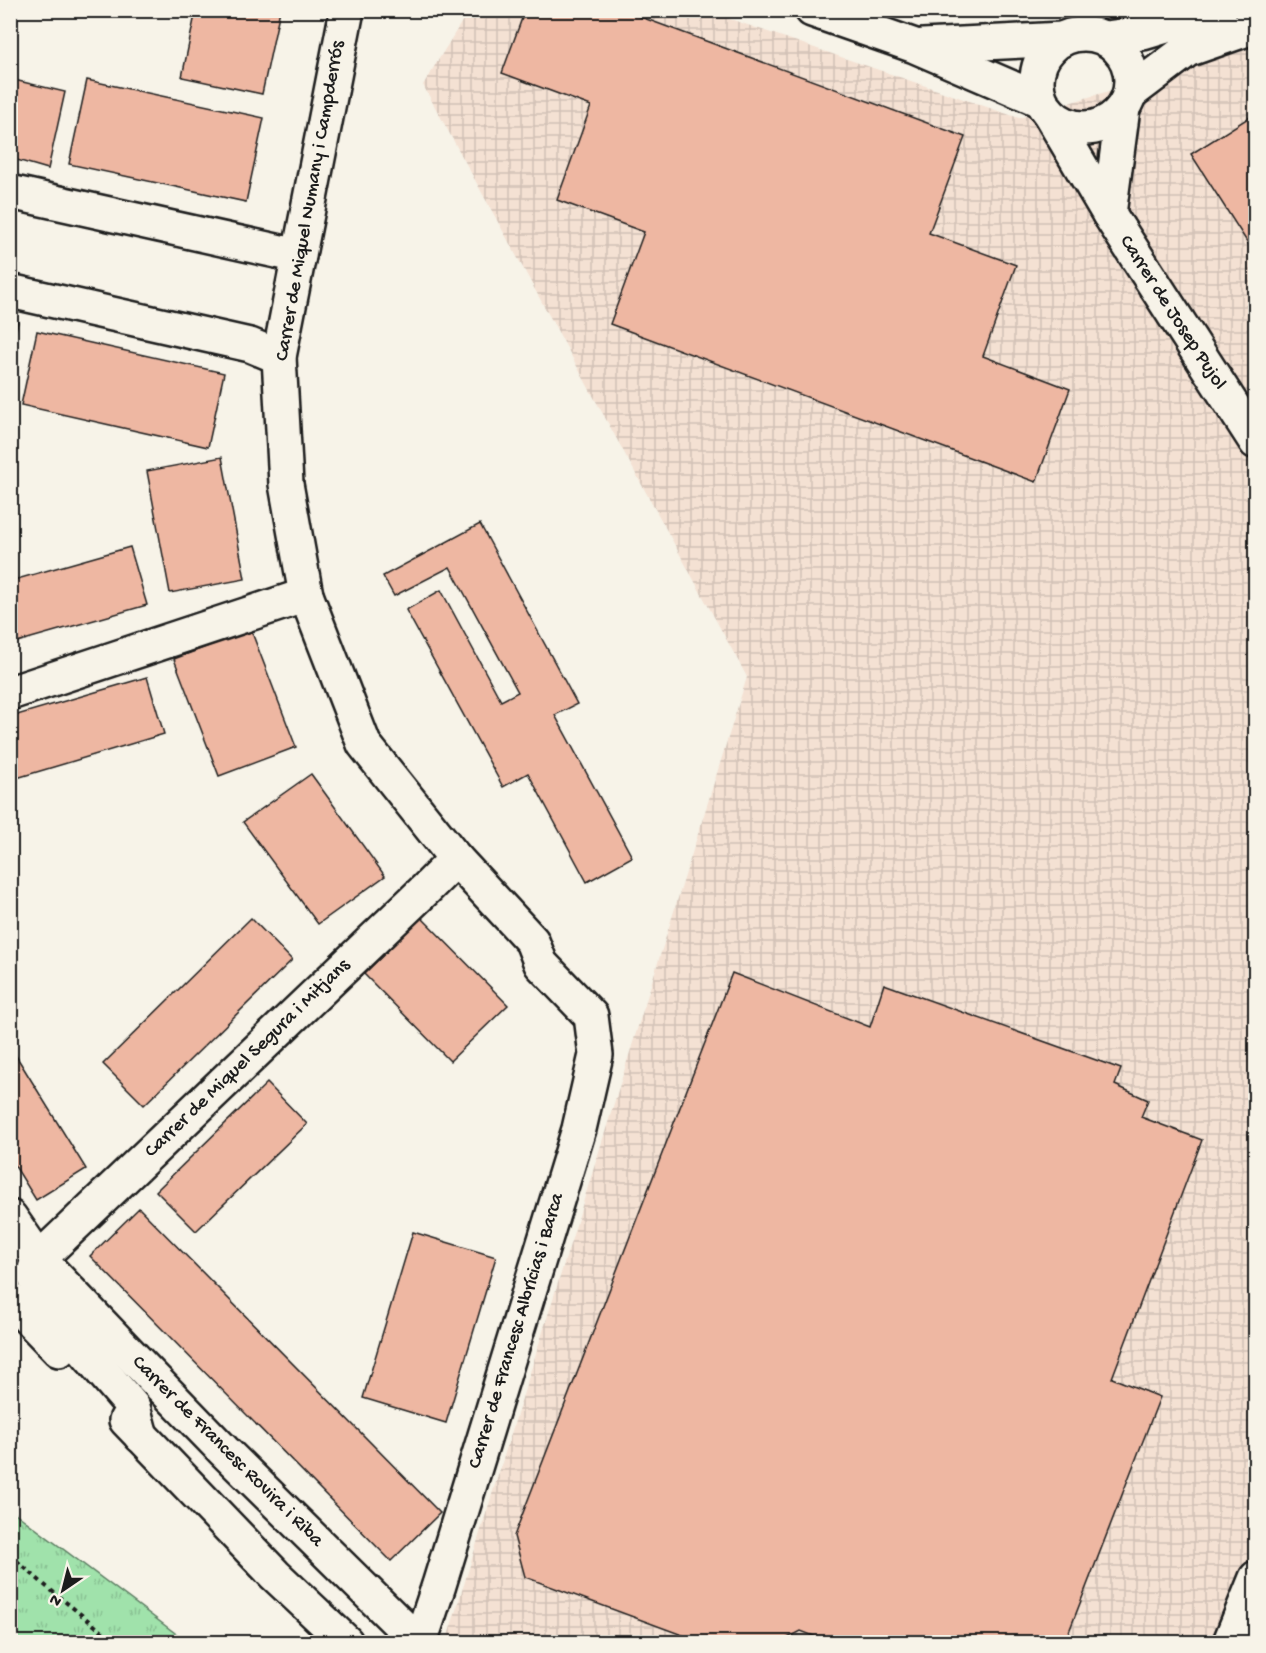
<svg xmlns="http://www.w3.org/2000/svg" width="1266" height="1653" font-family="'Gochi Hand',sans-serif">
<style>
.industrial{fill:url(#industrial-grid)}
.grass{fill:url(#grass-tufts);stroke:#5e7f64;stroke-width:1.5}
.building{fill:#eeb7a2;stroke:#1c1c1c;stroke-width:1.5}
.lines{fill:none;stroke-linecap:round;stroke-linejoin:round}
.minor-casing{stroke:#1c1c1c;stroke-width:38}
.path{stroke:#1c1c1c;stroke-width:4;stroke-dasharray:4.5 4.5;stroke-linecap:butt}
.minor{stroke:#f7f3e8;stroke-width:33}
.labels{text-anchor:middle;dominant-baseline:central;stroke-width:4.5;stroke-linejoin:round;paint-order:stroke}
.street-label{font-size:20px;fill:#1c1c1c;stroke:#f7f3e8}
</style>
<defs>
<pattern id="industrial-grid" width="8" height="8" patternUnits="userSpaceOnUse" patternTransform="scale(1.5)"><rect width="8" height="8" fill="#f4e1d3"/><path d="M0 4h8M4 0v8" fill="none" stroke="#d1c0b5"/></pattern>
<pattern id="grass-tufts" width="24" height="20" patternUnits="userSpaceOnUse" patternTransform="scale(1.5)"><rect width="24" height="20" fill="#a0e2ab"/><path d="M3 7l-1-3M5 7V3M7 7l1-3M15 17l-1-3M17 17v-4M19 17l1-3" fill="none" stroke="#89c193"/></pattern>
</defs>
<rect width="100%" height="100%" fill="#f7f3e8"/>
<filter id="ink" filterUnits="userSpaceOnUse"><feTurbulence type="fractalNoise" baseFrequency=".0167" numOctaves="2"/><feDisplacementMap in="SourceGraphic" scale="12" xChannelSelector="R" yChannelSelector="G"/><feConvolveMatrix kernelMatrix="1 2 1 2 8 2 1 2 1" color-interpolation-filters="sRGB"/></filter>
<g filter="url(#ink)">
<!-- industrial -->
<polygon class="industrial" points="469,10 707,11 1019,118 1255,47 1255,1642 446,1642 747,677 423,85"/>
<!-- grass -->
<polygon class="grass" points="11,1510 187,1642 11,1642"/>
<!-- building -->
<g class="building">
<polygon points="196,10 280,10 262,94 182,77"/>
<polygon points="525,10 622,10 965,137 929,233 1016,265 983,356 1070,389 1036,482 610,324 644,232 557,200 591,106 502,73"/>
<polygon points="10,79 65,92 48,169 10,158"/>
<polygon points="87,80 264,118 246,202 69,164"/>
<polygon points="1256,113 1256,256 1191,154"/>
<polygon points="10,320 18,322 10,354"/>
<polygon points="37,331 224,373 208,447 21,405"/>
<polygon points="222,457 245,579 170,593 147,471"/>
<polygon points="480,524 577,704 555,715 632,857 587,882 528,773 503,787 406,610 441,590 501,701 518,692 450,567 394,596 383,576"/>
<polygon points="130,547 147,605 10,644 10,581"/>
<polygon points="251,630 296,747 219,776 174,659"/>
<polygon points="147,677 164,734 10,780 10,717"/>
<polygon points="311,774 385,876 318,924 243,822"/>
<polygon points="421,917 508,1005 450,1061 364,974"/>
<polygon points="251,918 292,960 144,1105 103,1064"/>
<polygon points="732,973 870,1027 884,984 1121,1069 1115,1085 1148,1100 1141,1117 1202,1140 1112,1378 1160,1397 1065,1642 829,1642 801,1631 780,1642 701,1642 525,1577 514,1536"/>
<polygon points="10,1046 86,1169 36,1200 10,1158"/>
<polygon points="267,1083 307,1124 196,1231 156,1191"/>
<polygon points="139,1208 440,1513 391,1561 90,1256"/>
<polygon points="413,1232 496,1257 446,1423 363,1398"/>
</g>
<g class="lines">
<!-- minor casing -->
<g class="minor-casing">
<g id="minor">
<polyline points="347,10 279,357 286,484 306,595 364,744 456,859 532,941 541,964 591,1016 596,1055 579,1129 439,1585 420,1642"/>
<polyline points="812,10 915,46 1040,100"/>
<circle cx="1084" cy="81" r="47"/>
<polyline points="1106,38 1143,33 1220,10"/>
<polyline points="923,46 1062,39"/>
<polyline points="1130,93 1187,50 1256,26"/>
<polyline points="1050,114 1109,214 1256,442"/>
<polyline points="10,192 299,256"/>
<polyline points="1109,214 1123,108"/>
<polyline points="10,291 250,345 279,357"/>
<polyline points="10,693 306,595"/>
<polyline points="10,1217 39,1259 128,1352 224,1451 418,1642"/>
<polyline points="10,1299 59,1350"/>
<polyline points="126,1420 275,1575 346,1642"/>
<polyline points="141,1436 133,1407 51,1312 33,1274 39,1259 426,889 456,859"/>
<polyline points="1230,1642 1256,1578"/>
</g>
</g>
<!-- path -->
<polyline class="path" points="10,1555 47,1587 115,1642"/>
<!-- minor -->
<use href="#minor" class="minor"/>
</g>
</g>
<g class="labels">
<!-- street labels -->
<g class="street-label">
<text transform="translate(311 201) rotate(-80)">Carrer de Miquel Numany i Campderrós</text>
<text transform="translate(1172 313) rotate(57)">Carrer de Josep Pujol</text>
<text transform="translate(248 1059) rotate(-44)">Carrer de Miquel Segura i Mitjans</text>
<text transform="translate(517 1331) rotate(-73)">Carrer de Francesc Albrícias i Barca</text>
<text transform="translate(227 1452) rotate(45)">Carrer de Francesc Rovira i Riba</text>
</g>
</g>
<!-- margin -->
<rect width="1266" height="1653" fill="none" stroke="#f7f3e8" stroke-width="36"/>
<rect x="18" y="18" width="1230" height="1617" fill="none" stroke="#1c1c1c" stroke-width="2" filter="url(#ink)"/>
<!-- north arrow -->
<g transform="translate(63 1590) rotate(215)" stroke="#f7f3e8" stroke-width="4.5" paint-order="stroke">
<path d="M0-4.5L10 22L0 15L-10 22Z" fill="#1c1c1c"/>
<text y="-9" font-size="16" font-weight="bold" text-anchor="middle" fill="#1c1c1c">N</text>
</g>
</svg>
